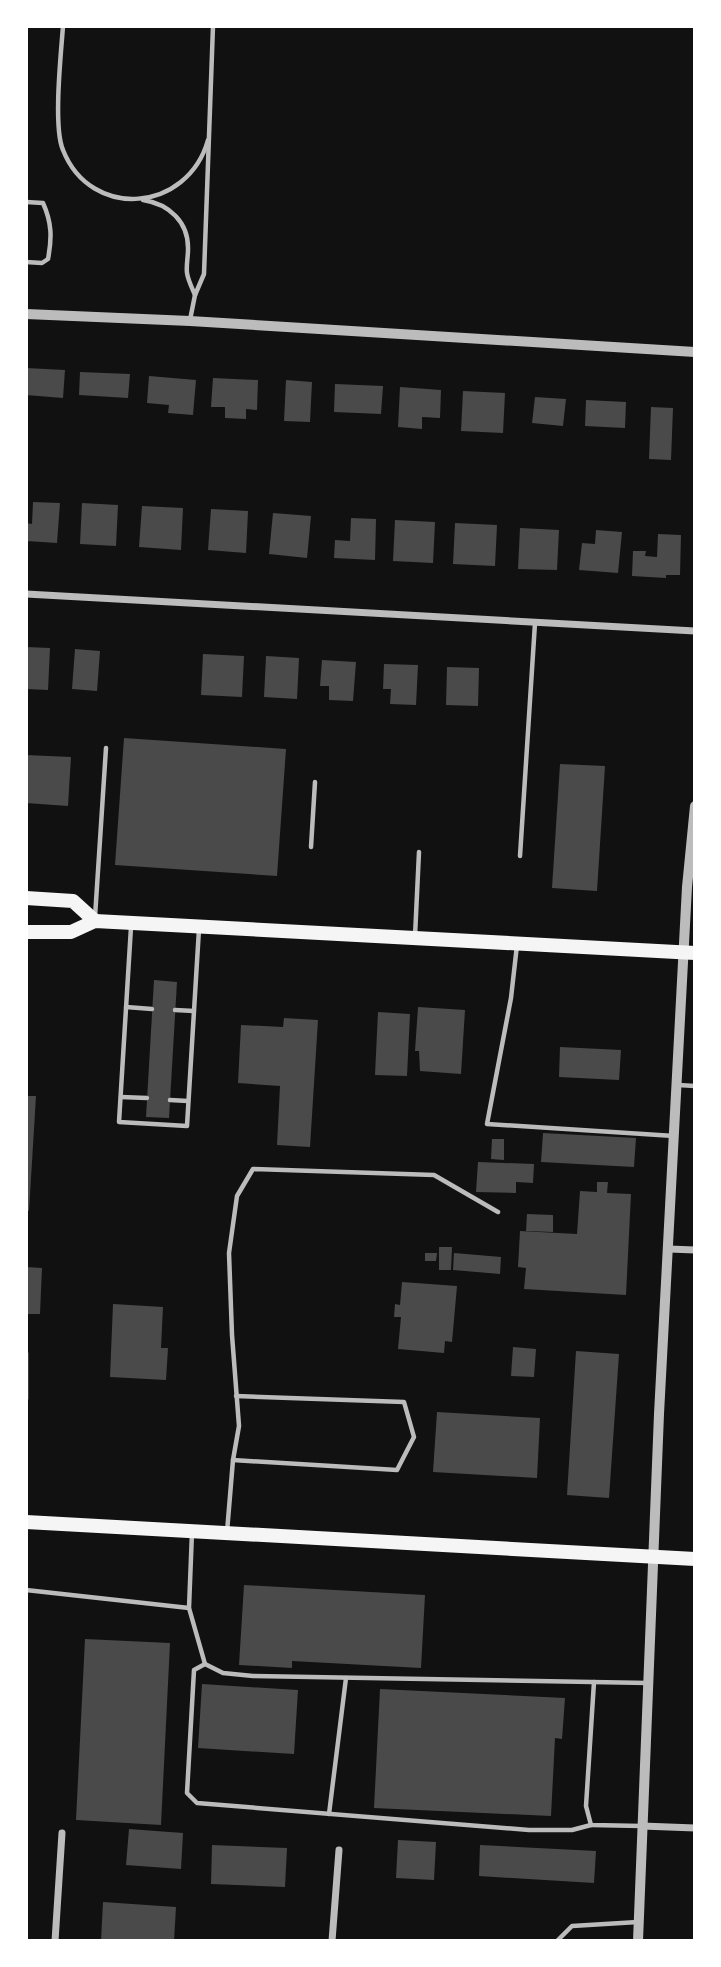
<svg xmlns="http://www.w3.org/2000/svg" width="721" height="1967" font-family="Cabin,sans-serif">
<style>
.building{fill:#4a4a4a}
.lines{fill:none;stroke-linecap:round;stroke-linejoin:round}
.service{stroke:#bcbcbc;stroke-width:4.5}
.minor{stroke:#bcbcbc;stroke-width:7}
.tertiary{stroke:#bcbcbc;stroke-width:10}
.primary{stroke:#f5f5f5;stroke-width:14}
</style>
<rect width="100%" height="100%" fill="#111"/>
<!-- building -->
<g class="building">
<polygon points="26,368 65,370 63,398 26,395"/>
<polygon points="80,372 130,374 128,398 79,395"/>
<polygon points="149,376 196,380 193,415 168,413 169,405 147,403"/>
<polygon points="213,378 258,380 257,410 246,409 246,419 225,418 225,407 211,407"/>
<polygon points="286,380 312,382 310,422 284,421"/>
<polygon points="335,384 383,386 381,414 334,412"/>
<polygon points="400,387 441,390 440,418 422,417 422,429 398,427"/>
<polygon points="463,391 505,393 503,433 461,431"/>
<polygon points="535,397 566,399 563,426 532,423"/>
<polygon points="586,400 626,402 625,428 585,426"/>
<polygon points="651,407 673,408 671,460 649,459"/>
<polygon points="33,502 60,503 57,543 26,541 26,523 32,524"/>
<polygon points="82,503 118,505 116,546 80,544"/>
<polygon points="142,506 183,508 181,550 139,547"/>
<polygon points="211,509 248,511 246,553 208,550"/>
<polygon points="273,513 311,516 307,558 269,554"/>
<polygon points="351,518 376,519 375,560 334,558 335,540 350,541"/>
<polygon points="395,520 435,522 433,563 393,561"/>
<polygon points="455,523 497,525 495,566 453,564"/>
<polygon points="520,528 559,530 557,570 518,569"/>
<polygon points="596,530 622,532 618,573 579,570 582,543 595,544"/>
<polygon points="658,534 681,535 680,575 666,575 666,578 632,576 633,551 646,551 645,556 657,557"/>
<polygon points="26,647 50,648 48,690 26,689"/>
<polygon points="75,649 100,651 97,691 72,689"/>
<polygon points="203,654 244,656 242,697 201,695"/>
<polygon points="266,656 299,658 297,699 264,697"/>
<polygon points="322,660 356,662 353,701 329,700 329,686 320,686"/>
<polygon points="384,664 418,665 416,705 390,704 391,689 383,689"/>
<polygon points="447,667 479,668 478,706 446,705"/>
<polygon points="124,738 286,749 277,876 115,865"/>
<polygon points="26,755 71,757 68,806 26,803"/>
<polygon points="560,764 605,766 597,891 552,888"/>
<polygon points="154,980 177,982 169,1118 146,1117"/>
<polygon points="418,1007 465,1010 461,1074 420,1071 419,1051 415,1051"/>
<polygon points="378,1012 410,1014 407,1076 375,1075"/>
<polygon points="284,1018 318,1020 310,1147 277,1145 280,1086 238,1083 241,1025 283,1027"/>
<polygon points="560,1047 621,1050 619,1080 559,1077"/>
<polygon points="26,1096 36,1096 29,1211 26,1210"/>
<polygon points="543,1133 636,1138 634,1167 541,1162"/>
<polygon points="492,1139 504,1139 504,1160 491,1159"/>
<polygon points="478,1162 534,1164 533,1183 516,1182 516,1193 476,1192"/>
<polygon points="597,1182 608,1182 607,1193 631,1194 626,1295 524,1289 526,1268 518,1267 520,1231 577,1234 580,1191 597,1192"/>
<polygon points="527,1214 553,1215 553,1232 526,1231"/>
<polygon points="439,1247 452,1247 451,1270 439,1270"/>
<polygon points="425,1253 437,1253 436,1261 425,1261"/>
<polygon points="454,1253 501,1257 500,1274 453,1270"/>
<polygon points="26,1267 42,1268 40,1314 26,1314"/>
<polygon points="402,1282 457,1286 452,1342 445,1341 444,1353 398,1349 401,1317 394,1317 395,1304 400,1305"/>
<polygon points="113,1304 163,1307 161,1348 168,1348 166,1380 110,1377"/>
<polygon points="513,1347 536,1349 534,1377 511,1376"/>
<polygon points="576,1351 619,1354 609,1498 567,1495"/>
<polygon points="437,1412 540,1418 537,1478 433,1472"/>
<polygon points="244,1585 425,1595 421,1668 292,1661 292,1668 239,1665"/>
<polygon points="85,1639 170,1643 161,1825 76,1820"/>
<polygon points="202,1684 298,1690 294,1754 198,1748"/>
<polygon points="380,1689 565,1698 562,1739 555,1738 551,1816 374,1808"/>
<polygon points="129,1829 183,1833 181,1869 126,1865"/>
<polygon points="398,1840 436,1842 434,1880 396,1878"/>
<polygon points="212,1845 287,1848 285,1887 211,1884"/>
<polygon points="480,1845 596,1851 594,1883 479,1876"/>
<polygon points="103,1902 176,1907 174,1941 101,1941"/>
</g>
<g class="lines">
<!-- service -->
<g class="service">
<path d="M63,26C61,54 53,127 63,150C91,221 188,212 208,140"/>
<path d="M143,200C169,204 189,222 188,250C188,257 186,266 187,273C188,280 192,288 195,295"/>
<path d="M26,202L43,203C52,223 52,238 48,259L42,263L26,262"/>
<polyline points="190,320 195,295 204,274 213,26"/>
<polyline points="311,847 315,782"/>
<polyline points="520,856 535,623"/>
<polyline points="95,917 106,748"/>
<polyline points="131,927 119,1122 187,1126 199,929"/>
<polyline points="415,936 419,852"/>
<polyline points="517,945 511,998 487,1124 674,1136"/>
<polyline points="126,1007 152,1009"/>
<polyline points="175,1010 194,1011"/>
<polyline points="678,1085 695,1086"/>
<polyline points="121,1097 147,1098"/>
<polyline points="170,1100 188,1101"/>
<polyline points="26,1353 26,1399"/>
<polyline points="233,1460 397,1470 414,1437 404,1402 236,1396"/>
<polyline points="192,1532 189,1608 205,1664 223,1673 253,1676 648,1683"/>
<polyline points="227,1532 233,1460 239,1426 232,1335 229,1253 237,1196 253,1169 434,1175 498,1212"/>
<polyline points="26,1590 189,1608"/>
<polyline points="205,1664 194,1670 187,1793 197,1803 529,1830 572,1830 591,1825"/>
<polyline points="594,1682 586,1806 591,1825 642,1826"/>
<polyline points="329,1814 346,1678"/>
<polyline points="557,1941 572,1926 638,1922"/>
</g>
<!-- minor -->
<g class="minor">
<polyline points="26,594 695,631"/>
<polyline points="669,1249 695,1250"/>
<polyline points="642,1826 695,1828"/>
<polyline points="55,1941 62,1833"/>
<polyline points="332,1941 339,1850"/>
</g>
<!-- tertiary -->
<g class="tertiary">
<polyline points="26,314 190,321 695,352"/>
<polyline points="638,1941 659,1414 687,887 695,806"/>
</g>
<!-- primary -->
<g class="primary">
<polyline points="26,898 73,901 95,921"/>
<polyline points="26,932 71,932 95,921 695,953"/>
<polyline points="26,1522 695,1559"/>
</g>
</g>
<!-- border -->
<rect width="721" height="1967" fill="none" stroke="#ffffff" stroke-width="56"/>
</svg>
